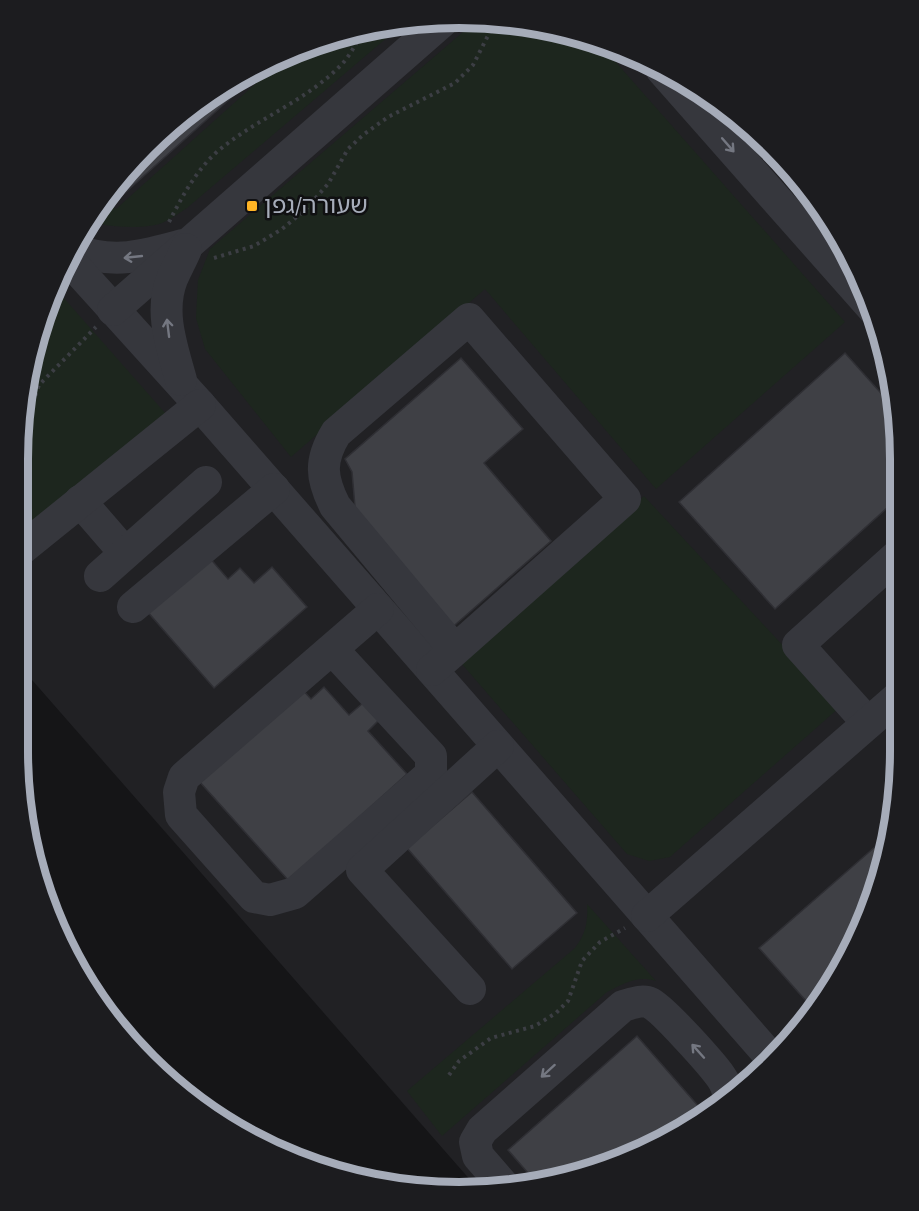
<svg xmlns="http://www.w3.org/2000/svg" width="919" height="1211" font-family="'Alegreya Sans','Noto Sans Hebrew',sans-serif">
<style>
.built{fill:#212124}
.green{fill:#1d261e}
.building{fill:#3f4045;stroke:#2f2f34;stroke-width:1.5}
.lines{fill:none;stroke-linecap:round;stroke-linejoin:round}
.path{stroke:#3c3e44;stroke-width:4;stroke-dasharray:3 4.5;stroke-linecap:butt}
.minor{stroke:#36373d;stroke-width:32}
.oneway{stroke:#747781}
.poi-dot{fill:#ffb425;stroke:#101012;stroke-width:2}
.labels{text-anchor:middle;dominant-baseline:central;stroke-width:5;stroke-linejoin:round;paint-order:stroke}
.poi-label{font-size:24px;fill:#a6acb9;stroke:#101012;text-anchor:start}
.rim{fill:none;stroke:#a6acb9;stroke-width:8}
</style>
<rect width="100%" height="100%" fill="#151517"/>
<!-- built -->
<polygon class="built" points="460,18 546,27 629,52 705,93 772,148 827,215 877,317 897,402 897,809 877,894 827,996 772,1063 704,1119 601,1170 479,1190 18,664 19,431 33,345 64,264 109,191 214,92 291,51 374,26"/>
<!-- green -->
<g class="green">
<polygon points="477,20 546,27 599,43 845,322 656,489 485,289 291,457 205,349 196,318 198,280 210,249"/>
<path d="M403,24L187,208C179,213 171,219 162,223C147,229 105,228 91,221L104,198L116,209L292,51L374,26Z"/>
<polygon points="714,100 772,148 827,215 843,247"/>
<polygon points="55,288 166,414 19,535 19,431 33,345"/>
<polygon points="644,496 840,707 670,857 649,861 627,854 461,663"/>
<path d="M587,904L656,981C637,975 623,984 607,992L442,1136L407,1091L575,948C586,933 588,922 587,904Z"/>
</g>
<!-- building -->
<g class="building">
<polygon points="225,87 233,96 117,200 109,191 215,92"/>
<polygon points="845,353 897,411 897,499 775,609 679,502"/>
<polygon points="461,358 523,429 484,463 551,541 448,631 355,507 352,472 345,459"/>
<polygon points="208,556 228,579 240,568 254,583 272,567 307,607 214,688 146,610"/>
<polygon points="300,687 311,699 324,687 349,715 363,703 379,720 368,731 407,774 289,881 198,780"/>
<polygon points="472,792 577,913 512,969 407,848"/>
<polygon points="892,832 877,894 827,996 815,1011 759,948"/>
<polygon points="637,1036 707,1116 601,1170 535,1181 508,1150"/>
</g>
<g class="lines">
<!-- path -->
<g class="path">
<path d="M169,222C182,197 196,170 218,151C256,119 304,102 339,67C350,57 357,41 365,29"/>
<polyline points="214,258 254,246 282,229 305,210 328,184 348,149 363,135 388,117 455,83 473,65 495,22"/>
<polyline points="20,421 32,405 39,385 96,327"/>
<polyline points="449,1075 459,1061 491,1038 535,1026 556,1013 568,1001 582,961 600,942 625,928"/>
</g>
<!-- minor -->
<g class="minor">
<polyline points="662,70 874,310"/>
<path d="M73,249C112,265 144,256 183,245"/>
<polyline points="67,258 200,405 774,1061"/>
<polyline points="113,310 444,20"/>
<path d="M181,380C172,347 159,312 172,279C176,269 182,259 186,249"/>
<polyline points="80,501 125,553"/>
<polyline points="19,551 200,405"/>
<polyline points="100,576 206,482"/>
<polyline points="133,607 274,489"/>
<polyline points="332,649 431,756 431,774 295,893 270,900 254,897 181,815 179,792 184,777 378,609"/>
<path d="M432,670L455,650L625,499L469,319L336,433C319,461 321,478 335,506L455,650"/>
<polyline points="868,723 798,645 897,556"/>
<polyline points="647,916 897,698"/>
<polyline points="470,989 362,870 498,746"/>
<path d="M504,1186L478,1156L475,1142L482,1130L623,1006C631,1004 642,999 650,1003C662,1008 712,1064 721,1077C726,1084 728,1090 729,1098"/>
</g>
</g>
<!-- one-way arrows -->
<defs><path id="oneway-shaft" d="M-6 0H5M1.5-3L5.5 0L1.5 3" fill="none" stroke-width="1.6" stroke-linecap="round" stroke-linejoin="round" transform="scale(1.5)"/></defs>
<g class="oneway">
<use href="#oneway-shaft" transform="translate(728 145) rotate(49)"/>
<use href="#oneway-shaft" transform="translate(133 257) rotate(174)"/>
<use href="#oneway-shaft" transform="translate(168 328) rotate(-97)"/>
<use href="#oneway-shaft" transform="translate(698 1051) rotate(-132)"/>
<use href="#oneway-shaft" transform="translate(548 1071) rotate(138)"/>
</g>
<!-- markers -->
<rect class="poi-dot" x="246" y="200" width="12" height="12" rx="3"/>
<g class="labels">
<!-- poi labels -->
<g class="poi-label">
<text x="264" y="206">שעורה/גפן</text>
</g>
</g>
<!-- crop -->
<path d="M0 0H919V1211H0ZM459 28H459A431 431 0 0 1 890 459V751A431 431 0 0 1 459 1182H459A431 431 0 0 1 28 751V459A431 431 0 0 1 459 28Z" fill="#1c1c1f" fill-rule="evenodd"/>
<path class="rim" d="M459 28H459A431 431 0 0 1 890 459V751A431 431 0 0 1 459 1182H459A431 431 0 0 1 28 751V459A431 431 0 0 1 459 28Z"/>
</svg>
